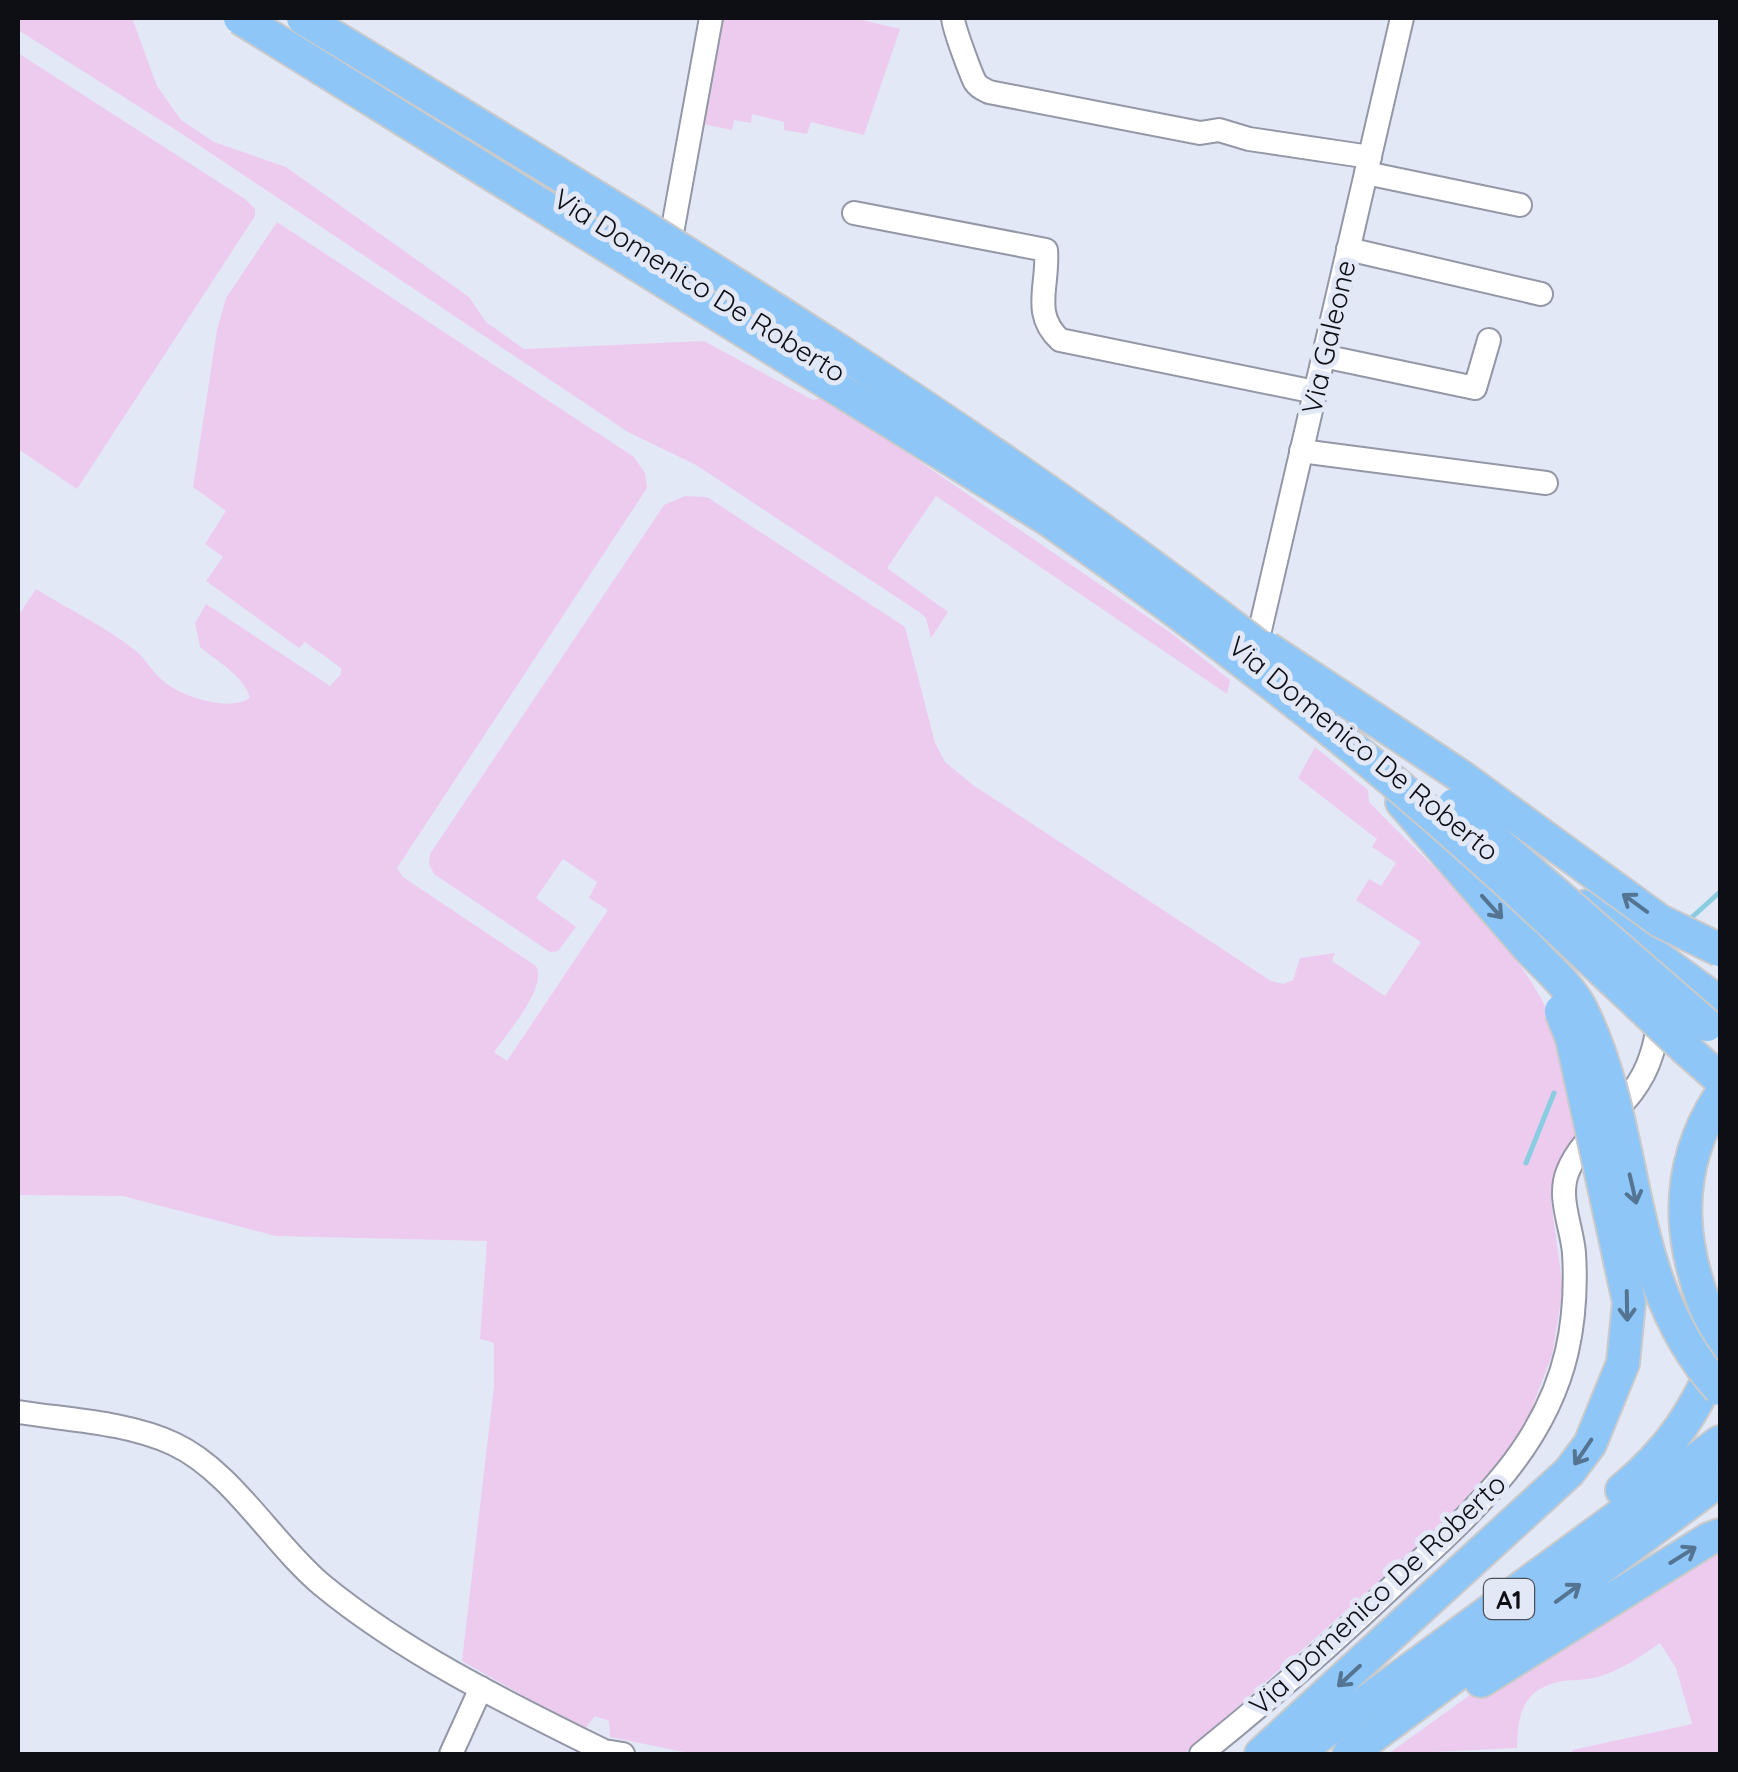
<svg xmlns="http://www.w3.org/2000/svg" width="1738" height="1772" font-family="Quicksand,sans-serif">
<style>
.green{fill:#edcbef}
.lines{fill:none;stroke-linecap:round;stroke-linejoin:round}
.stream{stroke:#8acce0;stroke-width:5}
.minor-casing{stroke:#9397a6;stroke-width:26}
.highway-casing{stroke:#cacacb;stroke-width:36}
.minor{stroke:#fff;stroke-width:22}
.highway{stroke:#8ec6f7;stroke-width:32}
.highway-bridge-casing{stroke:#cacacb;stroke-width:36;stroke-linecap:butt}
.highway-bridge{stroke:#8ec6f7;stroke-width:32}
.oneway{stroke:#547491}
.labels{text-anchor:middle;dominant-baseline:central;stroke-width:10;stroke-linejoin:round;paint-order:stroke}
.shield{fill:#e3e8f7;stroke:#4e5058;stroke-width:2.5}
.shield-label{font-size:25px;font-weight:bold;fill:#0e0f14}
.street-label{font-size:28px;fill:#0e0f14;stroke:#e3e8f7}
</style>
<rect width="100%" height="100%" fill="#e3e8f7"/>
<!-- green -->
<g class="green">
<polygon points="18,18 132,18 157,86 181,120 214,142 286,167 469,297 486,322 524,349 704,341 813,400 825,397 1171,633 1230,680 1227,694 936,496 887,568 948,612 931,638 926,618 919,612 696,465 628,432 179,132 18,30"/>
<polygon points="721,18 854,18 900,29 864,135 811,122 807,134 784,130 784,122 752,114 751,123 734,120 732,130 702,124"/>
<polygon points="18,53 245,199 255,209 255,216 77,489 18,449"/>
<path d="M277,222L634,457L645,473L647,488L397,868L403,877L536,966C548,987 507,1033 494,1052L507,1061L608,910L589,898L597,882L563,859L536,898L576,927L558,951L550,952L434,874L429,864L430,854L664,505L685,496L707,497L905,627L935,743L945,762L973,785L1271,981L1283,984L1293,980L1300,958L1335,953L1332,961L1385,996L1421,942L1356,900L1369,879L1381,886L1396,863L1372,847L1377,839L1298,778L1315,747L1368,790L1369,802C1437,873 1525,945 1560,1039C1570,1066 1573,1100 1578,1129L1556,1169L1551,1201L1563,1289L1552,1355L1527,1421L1488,1479L1398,1565L1184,1754H694L610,1737L609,1721L595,1716L584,1730L462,1661L494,1386V1343L480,1339L487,1241L276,1236L123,1196L18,1195V616L36,589C68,609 106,627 136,651C146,660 153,672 162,680C181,697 229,712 250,698C244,676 218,662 200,647L195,623L206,604L330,686L341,674V668L305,642L299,648L206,581L223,557L205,544L226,511L193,487L217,330L226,298Z"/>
<path d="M1720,1546V1754H1573L1572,1750L1692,1724L1676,1668L1660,1643C1640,1657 1621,1670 1598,1677C1585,1681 1571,1679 1558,1682C1521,1691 1518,1716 1517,1748L1388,1754L1488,1682Z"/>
</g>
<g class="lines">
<!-- stream -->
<g class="stream">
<polyline points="1690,919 1720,892"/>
<polyline points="1526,1163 1554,1093"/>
</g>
<!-- minor casing -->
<g class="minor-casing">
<g id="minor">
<path d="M953,18C952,24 971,74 975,82C979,88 983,89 989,92L1200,133L1219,130L1249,139L1370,157"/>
<polyline points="1366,173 1520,205"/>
<path d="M854,213L1046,250C1049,286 1031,313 1060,340L1315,392"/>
<polyline points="1348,249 1541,294"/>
<polyline points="668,255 711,18"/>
<polyline points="755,319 860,383"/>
<polyline points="1323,356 1475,388 1489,340"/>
<polyline points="1301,451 1546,483"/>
<polyline points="1254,656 1402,18"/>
<path d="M18,1412C68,1420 127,1422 174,1444C232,1471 272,1543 322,1585C406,1654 507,1703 604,1751L623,1754"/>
<polyline points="451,1754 481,1688"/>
<path d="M1201,1754C1268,1700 1332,1644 1394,1585C1466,1518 1544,1452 1567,1351C1574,1320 1576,1286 1574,1253C1572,1227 1557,1197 1568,1171C1585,1128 1635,1108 1651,1056C1656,1041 1659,1028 1654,1012"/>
</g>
</g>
<!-- highway casing -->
<g class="highway-casing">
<g id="highway">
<polyline points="1402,802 1526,945"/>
<polyline points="1587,906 1720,1003"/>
<polyline points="1686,1049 1720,1079"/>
<path d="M1720,1096C1668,1176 1680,1258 1720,1340"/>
<path d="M1622,1490C1671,1450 1695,1411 1720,1354"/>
<polyline points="1481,1681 1709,1539 1720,1535"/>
<polyline points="1261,1754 1569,1472 1590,1444 1623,1363"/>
<polyline points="1295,1754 1720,1442"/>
<polyline points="1349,1754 1720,1480"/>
</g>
</g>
<!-- minor -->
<use href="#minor" class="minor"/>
<!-- highway -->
<use href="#highway" class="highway"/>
<!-- highway-bridge casing -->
<g class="highway-bridge-casing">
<g id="highway-bridge">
<path d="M240,18L1049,520C1155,594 1259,672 1359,753C1473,846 1579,949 1686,1049"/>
<path d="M303,18C636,221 973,422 1280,663"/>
<polyline points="1267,648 1459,775 1660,921 1720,950"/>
<polyline points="1454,805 1707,1025"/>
<path d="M1526,945C1544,965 1569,985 1581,1009C1643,1133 1621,1281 1720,1389"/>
<polyline points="1561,1011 1572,1039 1629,1302 1623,1363"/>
</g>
</g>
<!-- highway-bridge -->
<use href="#highway-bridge" class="highway-bridge"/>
</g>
<!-- one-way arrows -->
<defs><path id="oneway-shaft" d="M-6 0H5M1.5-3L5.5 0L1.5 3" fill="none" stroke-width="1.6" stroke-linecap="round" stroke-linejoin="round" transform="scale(2.5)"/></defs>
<g class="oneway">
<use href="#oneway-shaft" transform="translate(1635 903) rotate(-144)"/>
<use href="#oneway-shaft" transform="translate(1492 907) rotate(48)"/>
<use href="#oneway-shaft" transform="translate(1633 1189) rotate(77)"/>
<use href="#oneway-shaft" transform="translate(1627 1306) rotate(89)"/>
<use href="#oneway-shaft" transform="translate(1583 1452) rotate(124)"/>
<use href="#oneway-shaft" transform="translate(1683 1555) rotate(-32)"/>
<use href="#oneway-shaft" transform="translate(1568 1593) rotate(-36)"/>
<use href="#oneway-shaft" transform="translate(1349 1676) rotate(137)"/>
</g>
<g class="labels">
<!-- shield labels -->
<rect class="shield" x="1484" y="1579" width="50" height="40" rx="8"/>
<g class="shield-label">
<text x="1509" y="1599">A1</text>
</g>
<!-- street labels -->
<g class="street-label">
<text transform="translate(700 285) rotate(32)">Via Domenico De Roberto</text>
<text transform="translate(1328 337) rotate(-77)">Via Galeone</text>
<text transform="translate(1364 748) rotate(39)">Via Domenico De Roberto</text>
<text transform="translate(1377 1594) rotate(-43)">Via Domenico De Roberto</text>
</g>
</g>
<!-- border -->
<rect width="1738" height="1772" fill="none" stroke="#0e0f14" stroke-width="40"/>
</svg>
